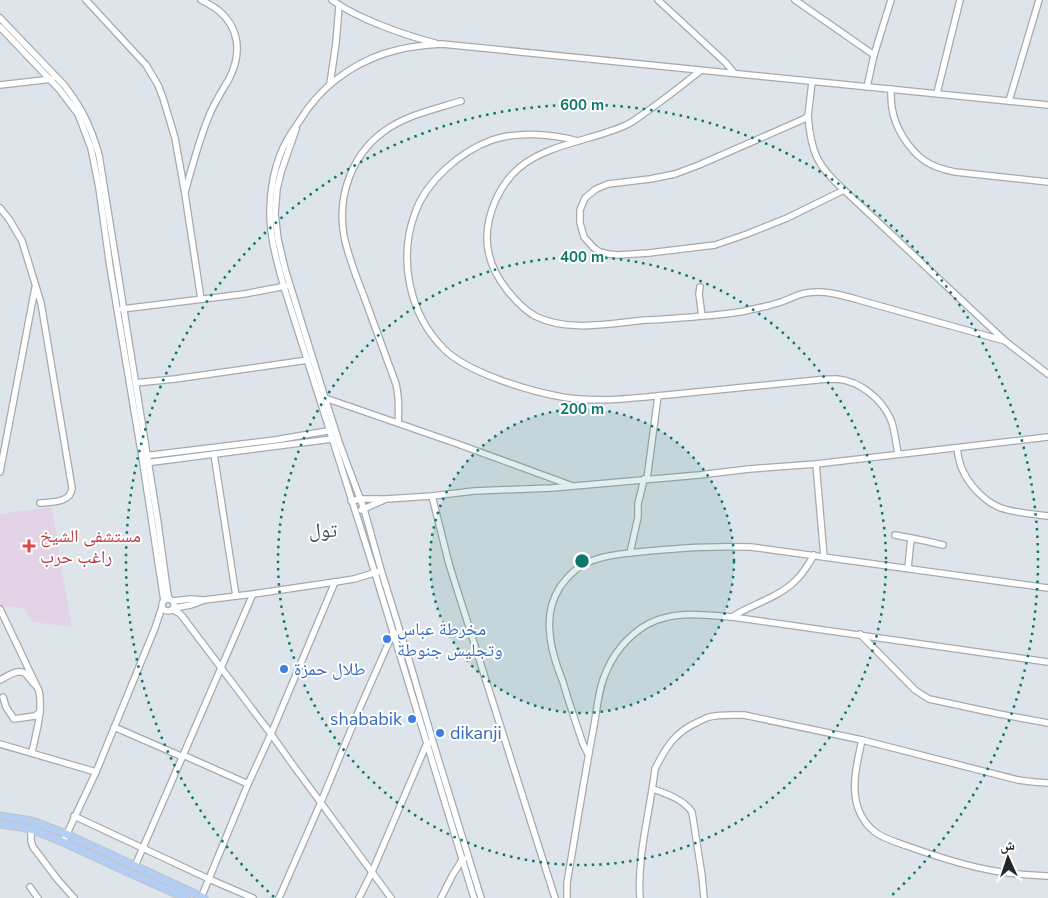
<svg xmlns="http://www.w3.org/2000/svg" width="1048" height="898" font-family="'Nunito Sans','Noto Naskh Arabic',sans-serif">
<style>
.medical{fill:#e2d3e6}
.lines{fill:none;stroke-linecap:round;stroke-linejoin:round}
.minor-casing{stroke:#a4aab0;stroke-width:8}
.major-casing{stroke:#c2c2c3;stroke-width:9}
.minor{stroke:#fff;stroke-width:5.5}
.major{stroke:#b4cdf5;stroke-width:7}
.ring{fill:none;stroke:#0f766e;stroke-width:2.5;stroke-dasharray:2.5 5}
.health-dot{fill:#e0444e;stroke:#fff;stroke-width:2}
.shop-dot{fill:#3f7fe0;stroke:#fff;stroke-width:2}
.labels{text-anchor:middle;dominant-baseline:central;stroke-width:4;stroke-linejoin:round;paint-order:stroke}
.health-label{font-size:18px;fill:#be3a42;stroke:#fff;text-anchor:start}
.shop-label{font-size:18px;fill:#366cbe;stroke:#fff;text-anchor:start}
.quarter-label{font-size:20px;fill:#474c51;stroke:#fff}
.centre{fill:#0f766e;stroke:#fff;stroke-width:2.5}
.ring-label{font-size:15px;text-anchor:middle;font-weight:bold;fill:#0f766e;stroke:#fff;stroke-width:4;stroke-linejoin:round;paint-order:stroke}
</style>
<rect width="100%" height="100%" fill="#dde4ea"/>
<!-- medical -->
<polygon class="medical" points="52,507 63,577 72,627 33,622 24,608 2,606 0,602 0,514"/>
<g class="lines">
<!-- minor casing -->
<g class="minor-casing">
<g id="minor">
<polyline points="86,0 146,65 158,85 163,98 175,138 185,194 201,299"/>
<path d="M332,0C358,19 404,35 435,43"/>
<polyline points="658,0 726,63 734,73"/>
<polyline points="795,0 874,55"/>
<path d="M0,18L64,85C82,108 91,127 99,155L158,523L167,589L169,599"/>
<polyline points="0,27 59,89 78,114 91,148 99,188 110,267 142,457 164,601"/>
<path d="M700,71C682,85 665,99 646,112C639,117 632,123 624,126C592,140 545,145 519,168C500,184 487,213 487,238C487,257 496,276 507,290C515,300 524,310 535,316C569,333 611,323 647,320C670,319 692,317 715,315C725,314 735,313 745,311C757,308 770,306 781,302C790,299 798,294 806,293C824,290 842,295 859,300L1005,341L1048,374"/>
<polyline points="812,82 808,116 804,119 699,165 675,174 650,179 608,184 596,189 585,198 580,210 580,223 584,237 594,248 600,252 608,254 618,255 649,253 715,245 747,234 787,218 844,190 1004,340"/>
<polyline points="330,84 336,43 339,6"/>
<polyline points="0,85 52,79"/>
<polyline points="867,87 874,55 891,0"/>
<path d="M891,89C891,95 891,102 892,108C895,128 909,150 925,161C934,167 945,170 955,172L1048,182"/>
<polyline points="937,93 960,0"/>
<polyline points="1009,101 1039,0"/>
<path d="M808,116C811,152 817,166 844,190"/>
<polyline points="296,129 281,172 277,189 275,214 278,239 285,269 325,398 340,445 364,509 381,570 412,670 433,742 481,898"/>
<path d="M578,141C552,134 517,131 492,140C461,151 426,181 415,213C398,259 409,314 444,349C468,373 529,391 562,397C597,403 633,398 667,395C717,390 767,385 817,380C824,379 831,379 837,379C860,381 882,399 891,420C895,431 896,443 898,454"/>
<path d="M185,192C192,167 199,140 209,116C214,103 222,91 229,79C242,54 240,28 218,10C213,6 207,3 201,0"/>
<path d="M0,208L9,219L22,241L41,303L72,488C71,503 51,502 40,503"/>
<polyline points="700,287 699,294 702,316"/>
<polyline points="122,309 244,294 286,286"/>
<polyline points="135,383 175,379 308,360"/>
<polyline points="325,398 455,443 570,485"/>
<path d="M398,423C399,410 399,397 396,384C385,354 374,324 363,294C356,276 348,256 344,236C337,197 351,156 383,132C406,115 435,109 461,101"/>
<path d="M957,448C958,455 959,464 963,471C970,486 985,502 1001,508C1016,513 1033,514 1048,516"/>
<polyline points="214,454 236,596"/>
<polyline points="144,456 275,440 333,430"/>
<polyline points="145,463 332,439"/>
<polyline points="816,464 824,557"/>
<polyline points="0,472 35,288"/>
<polyline points="647,479 658,396"/>
<polyline points="432,496 449,564 555,898"/>
<polyline points="351,501 360,499 386,499 432,496 474,491 552,488 699,475 749,469 816,464 1048,437"/>
<polyline points="361,510 384,500"/>
<polyline points="895,535 926,541 943,545"/>
<polyline points="630,553 638,517 638,504 644,479"/>
<polyline points="908,568 911,538"/>
<circle cx="168" cy="605" r="6"/>
<polyline points="173,601 191,599 204,600 253,594 335,582 354,579 377,572"/>
<polyline points="174,608 191,605 202,601"/>
<path d="M0,609L39,691C43,711 36,733 32,752"/>
<polyline points="173,610 179,613 182,616 271,734 293,765 391,898"/>
<path d="M732,617C752,604 778,598 795,581C803,574 808,565 814,555"/>
<polyline points="860,634 915,690 929,699 999,714 1048,723"/>
<path d="M0,680C8,676 19,667 27,675C30,679 32,682 35,685"/>
<polyline points="3,697 6,707 14,719 35,716 40,712"/>
<polyline points="114,727 183,757"/>
<path d="M862,740C857,762 849,793 861,815C864,821 870,828 875,832C884,839 896,842 907,846C935,856 965,866 995,871C1012,874 1030,875 1048,876"/>
<polyline points="0,744 96,772"/>
<path d="M588,754L583,744C576,723 569,703 563,682C557,667 551,651 550,634C548,618 551,601 560,587C563,583 566,579 570,575C590,553 632,553 660,550C690,547 720,546 751,547L1048,588"/>
<polyline points="183,755 248,784"/>
<path d="M653,789C667,794 683,799 692,812L702,876L704,898"/>
<polyline points="74,816 209,879 253,898"/>
<polyline points="31,829 31,841 33,847 58,880 74,898"/>
<polyline points="63,842 96,772 155,628 162,607"/>
<polyline points="135,866 253,594"/>
<polyline points="30,887 38,898"/>
<polyline points="201,898 248,784 271,734 335,582"/>
<polyline points="279,898 321,802 362,703 393,633 395,633"/>
<polyline points="359,898 372,872 427,743 429,743"/>
<polyline points="441,898 452,876 462,860 464,859"/>
<path d="M474,898L375,573L284,287C277,262 269,235 270,208C271,182 277,154 292,132C294,129 296,126 298,123C302,118 305,112 309,107C330,79 363,58 397,50C412,46 427,45 442,44L1048,105"/>
<path d="M567,898V883C576,831 584,778 594,726C597,708 599,686 607,670C616,649 635,628 657,620C681,611 707,615 732,617L1048,662"/>
<path d="M640,898C637,855 650,812 655,769C666,747 675,732 698,722C702,720 706,718 709,717C720,714 733,715 744,715L862,740L1018,780L1034,782L1048,783"/>
</g>
</g>
<!-- major casing -->
<g class="major-casing">
<g id="major">
<polyline points="0,816 32,821 66,834 204,898"/>
<polyline points="0,824 21,827 34,830 63,842 132,874 186,898"/>
</g>
</g>
<!-- minor -->
<use href="#minor" class="minor"/>
<!-- major -->
<use href="#major" class="major"/>
</g>
<!-- distance rings -->
<circle cx="582" cy="561" r="152" fill="#0f766e" fill-opacity=".12"/>
<g class="ring">
<circle cx="582" cy="561" r="152"/>
<circle cx="582" cy="561" r="304"/>
<path d="M274 897A456 456 0 1 1 890 897"/>
</g>
<!-- markers -->
<path class="health-dot" d="M26.5 538.5h5v5h5v5h-5v5h-5v-5h-5v-5h5z"/>
<g class="shop-dot">
<circle cx="387" cy="639" r="5"/>
<circle cx="284" cy="669" r="5"/>
<circle cx="412" cy="719" r="5"/>
<circle cx="440" cy="733" r="5"/>
</g>
<g class="labels">
<!-- health labels -->
<g class="health-label">
<text x="40" y="536">مستشفى الشيخ<tspan x="40" dy="21">راغب حرب</tspan></text>
</g>
<!-- shop labels -->
<g class="shop-label">
<text x="397" y="629">مخرطة عباس<tspan x="397" dy="21">وتجليس جنوطة</tspan></text>
<text x="294" y="669">طلال حمزة</text>
<text x="402" y="719" text-anchor="end">shababik</text>
<text x="450" y="733">dikanji</text>
</g>
<!-- quarter labels -->
<g class="quarter-label">
<text x="323" y="530">تول</text>
</g>
</g>
<circle cx="582" cy="561" r="8" class="centre"/>
<g class="ring-label">
<text x="582" y="110">600 m</text>
<text x="582" y="262">400 m</text>
<text x="582" y="414">200 m</text>
</g>
<!-- north arrow -->
<g transform="translate(1008 858) rotate(357)" stroke="#ffffff" stroke-width="4" paint-order="stroke">
<path d="M0-4L9 19L0 12L-9 19Z" fill="#242628"/>
<text y="-8" font-size="14" font-weight="bold" text-anchor="middle" fill="#242628">ش</text>
</g>
</svg>
